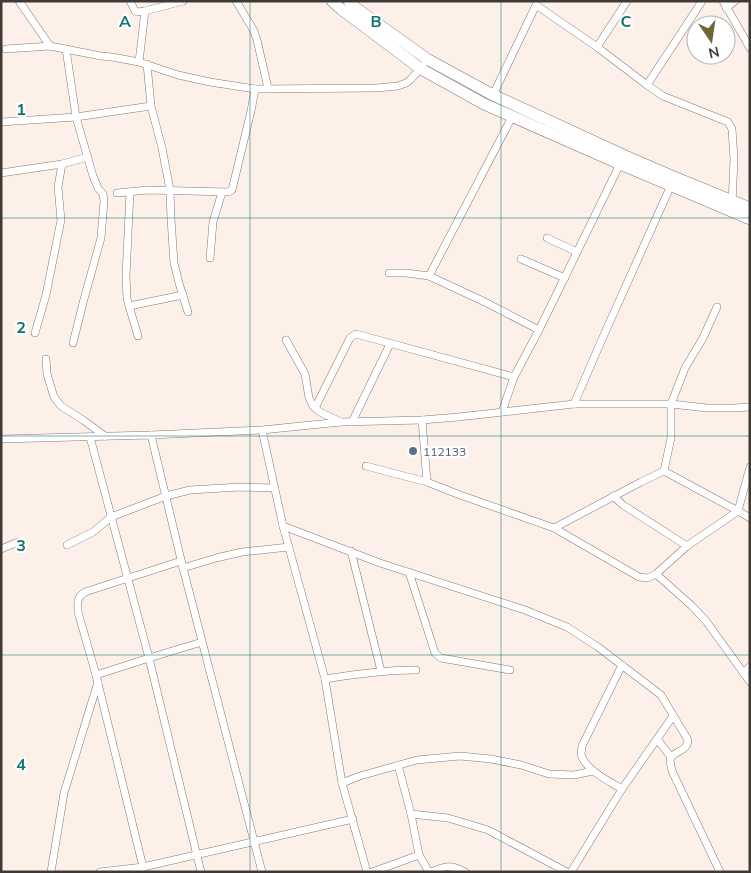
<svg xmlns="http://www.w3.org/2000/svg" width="751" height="873" font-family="Mulish,sans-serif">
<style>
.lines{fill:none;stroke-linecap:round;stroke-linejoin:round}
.minor-casing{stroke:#867871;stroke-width:8}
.primary-casing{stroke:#867871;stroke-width:12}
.minor{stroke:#fff;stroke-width:7}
.primary{stroke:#fff;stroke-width:11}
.grid{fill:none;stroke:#0f766e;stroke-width:1;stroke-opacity:0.55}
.service-dot{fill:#5c6f8a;stroke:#fff;stroke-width:2}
.labels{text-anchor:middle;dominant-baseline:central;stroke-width:4.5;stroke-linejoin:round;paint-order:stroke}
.service-label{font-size:12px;fill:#4e5e75;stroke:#fff;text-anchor:start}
.grid-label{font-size:16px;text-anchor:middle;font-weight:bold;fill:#0f766e;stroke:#fff;stroke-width:4.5;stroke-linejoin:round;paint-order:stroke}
</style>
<rect width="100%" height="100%" fill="#fdf0e9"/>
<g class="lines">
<!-- minor casing -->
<g class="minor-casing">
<g id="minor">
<polyline points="19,1 50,46"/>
<polyline points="130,1 135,11 137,12 145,11"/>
<polyline points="236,1 254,31 257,40 268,88"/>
<polyline points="702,1 647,85 663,96 728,122 732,129 734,159 732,203"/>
<polyline points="723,1 750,48"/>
<polyline points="726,8 735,1"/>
<polyline points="597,47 627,1"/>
<polyline points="6,49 50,46 101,56 112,57 139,62 178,75 210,82 255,89 376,88 398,86 406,83 410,80 423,66"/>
<polyline points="66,49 76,117 93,176 98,188 103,194 104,201 101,238 84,299 73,343"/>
<polyline points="139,62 145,11 183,1"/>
<polyline points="147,64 151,106 162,148 170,190 171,219 174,263 179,283 188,312"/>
<polyline points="493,95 536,5 597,47 647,85"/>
<polyline points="1,122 76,117 151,106"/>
<polyline points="1,173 62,164 88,157"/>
<polyline points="130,192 126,276 127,299 138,336"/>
<polyline points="117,193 148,190 228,192 232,190 251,111 255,89"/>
<polyline points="547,238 577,252"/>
<polyline points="210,258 213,222 222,192"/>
<polyline points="521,259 565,278"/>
<polyline points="389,273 406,273 429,276 485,302 539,330"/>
<polyline points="429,276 513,115"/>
<polyline points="129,306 183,295"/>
<polyline points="35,333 46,295 61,220 58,187 62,164"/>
<polyline points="286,340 305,374 309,398 313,406 320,412 341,422"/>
<polyline points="46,359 47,374 54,397 61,406 83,420 105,436"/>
<polyline points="574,404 603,337 672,183"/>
<polyline points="315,408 350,338 356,334 514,377"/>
<polyline points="502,412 514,377 539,330 621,162"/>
<polyline points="422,420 427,482"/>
<polyline points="352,422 390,344"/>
<polyline points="262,430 283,526 325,679 342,783 367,872"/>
<polyline points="151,435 262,430 341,422 422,420 458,417 574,404 671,404 707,408 734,408 750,407"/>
<polyline points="90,437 149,658 201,872"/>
<polyline points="1,439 151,435 183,568 262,872"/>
<polyline points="366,466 427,482 460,495 554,528"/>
<polyline points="750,467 738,511 750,518"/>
<polygon points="664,471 738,511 687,546 656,574 648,578 639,577 554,528 641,482"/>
<polyline points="664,471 671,438 671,404 685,368 703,338 717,307"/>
<polyline points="613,496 623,505 687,546"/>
<path d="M283,526L380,563L525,610L567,627L598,647L661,695L688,740C688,750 677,751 671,757L670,761L672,771L720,872"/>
<polyline points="67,545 93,532 111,517 166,496 190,490 240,487 275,488"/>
<polyline points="1,549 18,542"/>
<polyline points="351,551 381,671"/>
<path d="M181,561L85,592C76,598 78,602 78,612L96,675L143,867L353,819"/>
<polyline points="183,568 216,558 242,552 289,547"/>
<polyline points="409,572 435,653 441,658 510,670"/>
<polyline points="656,574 692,606 706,621 750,682"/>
<polyline points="744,673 750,666"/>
<polyline points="96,675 149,658 202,642"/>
<path d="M325,679C356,674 385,670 416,670"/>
<polyline points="657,739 671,757"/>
<polyline points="398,765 411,814 448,818 488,830 567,872"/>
<polyline points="342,783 360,776 417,760 460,756 491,759 521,765 549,774 574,775 593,771"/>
<path d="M622,789C610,782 584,769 581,754C581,754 582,747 582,746L622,665"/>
<polyline points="411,814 419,855 429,872"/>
<polyline points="51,872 64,793 98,682"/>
<polyline points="100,872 143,867 141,872"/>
<polyline points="372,872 419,855"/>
<path d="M431,872C445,866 451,864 465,872"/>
<polyline points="571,872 622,789 673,716"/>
</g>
</g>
<!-- primary casing -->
<g class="primary-casing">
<g id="primary">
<polyline points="332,1 341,9 421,69 484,104 620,164 750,219"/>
<polyline points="349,1 356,8 427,59 493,95 623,155 674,177 750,208"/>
</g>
</g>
<!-- minor -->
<use href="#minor" class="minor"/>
<!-- primary -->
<use href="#primary" class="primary"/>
</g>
<!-- grid -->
<path class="grid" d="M250,1V872M501,1V872M1,218H750M1,436H750M1,655H750"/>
<!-- markers -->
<circle class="service-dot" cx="413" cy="451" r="5"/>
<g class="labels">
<!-- service labels -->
<g class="service-label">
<text x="423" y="451">112133</text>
</g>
</g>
<g class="grid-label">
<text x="125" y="27">A</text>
<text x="376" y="27">B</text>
<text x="626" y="27">C</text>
<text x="21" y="115">1</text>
<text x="21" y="333">2</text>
<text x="21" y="551">3</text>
<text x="21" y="770">4</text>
</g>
<!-- border -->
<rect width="751" height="873" fill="none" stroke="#403a37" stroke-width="5"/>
<!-- north arrow -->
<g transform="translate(711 40) rotate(167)"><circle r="24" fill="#ffffff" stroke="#b3b0af"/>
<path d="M0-4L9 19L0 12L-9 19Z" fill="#6f6633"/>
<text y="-8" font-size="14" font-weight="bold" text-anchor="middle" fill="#403a37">N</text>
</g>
</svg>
